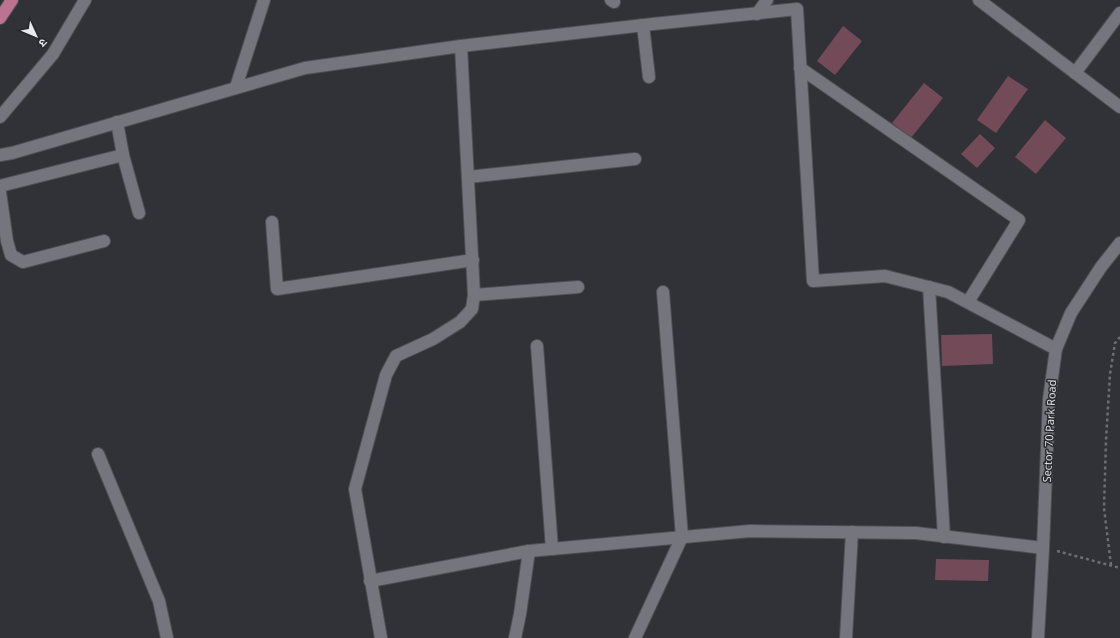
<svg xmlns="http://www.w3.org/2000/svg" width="1120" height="638" font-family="'Open Sans','Noto Sans Devanagari',sans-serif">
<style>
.building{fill:#734a57}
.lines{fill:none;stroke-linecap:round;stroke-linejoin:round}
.minor-casing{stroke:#4f4f55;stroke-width:14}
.major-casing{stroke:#4f4f55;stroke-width:14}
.path{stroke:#6d6d73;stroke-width:2.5;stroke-dasharray:3 3;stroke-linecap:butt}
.minor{stroke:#75757d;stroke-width:12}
.major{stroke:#bb748f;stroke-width:12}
.labels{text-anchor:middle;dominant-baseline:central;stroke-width:3;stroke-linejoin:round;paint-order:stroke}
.street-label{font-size:11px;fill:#e9e9ee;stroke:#27272e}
</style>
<rect width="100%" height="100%" fill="#313138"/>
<!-- building -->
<g class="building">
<polygon points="843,26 862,41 835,75 817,61"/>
<polygon points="1008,76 1028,89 996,133 977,120"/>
<polygon points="924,83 943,98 911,138 892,123"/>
<polygon points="1045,120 1066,138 1036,174 1015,157"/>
<polygon points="980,134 995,148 977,168 961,154"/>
<polygon points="992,334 993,364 942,366 941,335"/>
<polygon points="936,559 989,560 988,581 935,580"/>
</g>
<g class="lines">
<!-- minor casing -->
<g class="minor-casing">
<g id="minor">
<polyline points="611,0 614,2"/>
<polyline points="979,0 1120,107"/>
<polyline points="757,14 767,0"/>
<polyline points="643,25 649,77"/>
<polyline points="800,68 1019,220 968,302"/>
<polyline points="1075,73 1120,13"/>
<polyline points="236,87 264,0"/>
<polyline points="0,117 53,54 85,0"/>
<polyline points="117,122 123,155 139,213"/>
<polyline points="0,155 12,153 305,68 461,46 653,24 797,9 813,281 885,276 948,292 1056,349"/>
<polyline points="468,177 635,159"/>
<polyline points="0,186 123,155"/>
<polyline points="0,192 7,241 11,255 23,262 104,241"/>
<polyline points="272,222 277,289 473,260"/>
<polyline points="929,287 944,537"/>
<polyline points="474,295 578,287"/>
<polyline points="537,346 552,549"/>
<polyline points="98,454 159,601 167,638"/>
<polyline points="370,581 529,551 750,531 916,533 1043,548"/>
<polyline points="381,638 355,489 386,375 396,356 433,339 460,322 472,309 474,295 461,46"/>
<polyline points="515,638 520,614 529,551"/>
<polyline points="635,638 682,537 663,292"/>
<polyline points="846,638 852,532"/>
<polyline points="1038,638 1043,548 1049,399 1056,349 1071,313 1101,267 1120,243"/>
</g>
</g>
<!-- major casing -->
<g class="major-casing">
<polyline id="major" points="0,18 12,0"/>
</g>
<!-- path -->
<g class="path">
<polyline points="1057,551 1120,568"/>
<polyline points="1111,565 1104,508 1106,440 1110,374 1115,343 1120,337"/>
</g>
<!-- minor -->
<use href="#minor" class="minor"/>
<!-- major -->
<use href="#major" class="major"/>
</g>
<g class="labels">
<!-- street labels -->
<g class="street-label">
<text transform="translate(1049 431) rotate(-87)">Sector 70 Park Road</text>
</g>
</g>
<!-- north arrow -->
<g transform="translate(36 36) rotate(134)" stroke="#27272e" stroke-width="3" paint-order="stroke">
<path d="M0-3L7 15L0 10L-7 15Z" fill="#e9e9ee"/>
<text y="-6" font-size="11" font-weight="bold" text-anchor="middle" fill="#e9e9ee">उ</text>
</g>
</svg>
